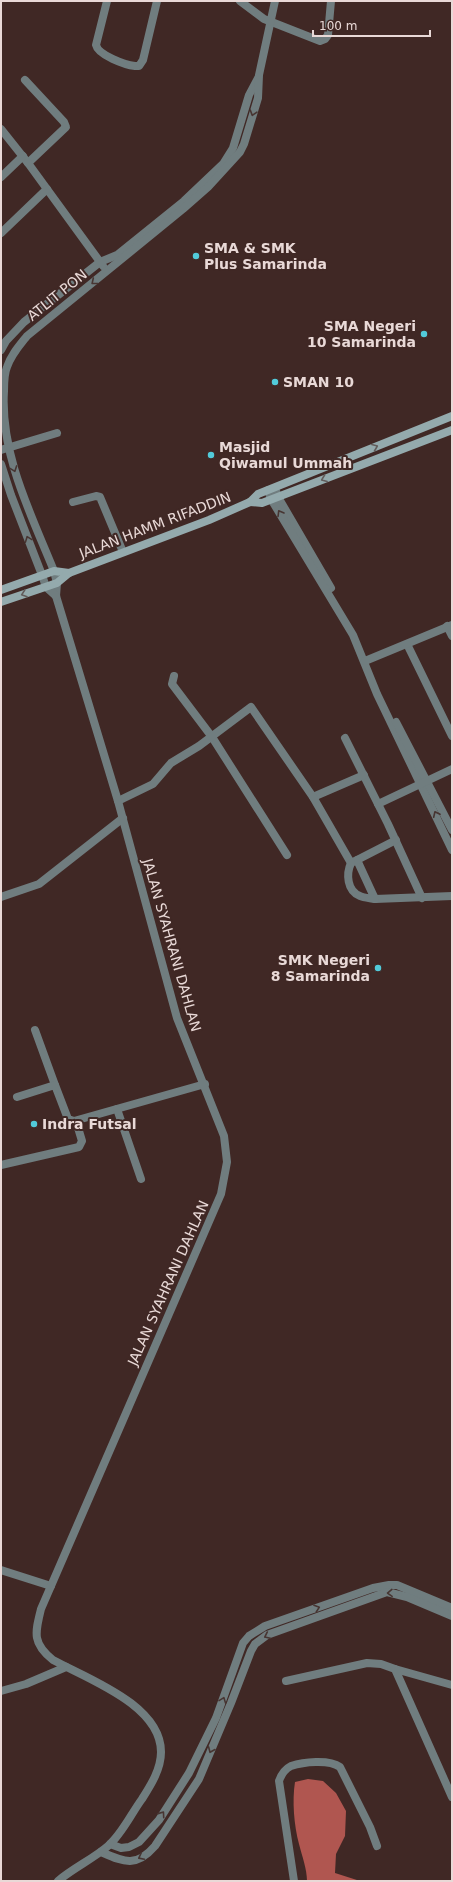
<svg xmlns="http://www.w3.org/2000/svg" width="453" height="1882" font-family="'DejaVu Sans',sans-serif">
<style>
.water{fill:#b05650}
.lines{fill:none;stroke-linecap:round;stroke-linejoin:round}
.minor{stroke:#707d7f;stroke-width:8}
.tertiary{stroke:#707d7f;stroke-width:8}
.secondary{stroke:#94aaad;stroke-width:8}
.oneway{stroke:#473532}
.oneway2{stroke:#625c5b}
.poi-dot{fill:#52cbda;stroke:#402825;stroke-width:1.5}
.labels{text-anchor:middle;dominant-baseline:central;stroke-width:4;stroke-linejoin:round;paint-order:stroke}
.poi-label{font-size:14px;font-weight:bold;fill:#e9d9d7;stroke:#402825;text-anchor:start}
.street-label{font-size:14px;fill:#e9d9d7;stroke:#402825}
</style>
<rect width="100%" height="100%" fill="#402825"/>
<!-- water -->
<path class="water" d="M308,1779L323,1781L336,1793L346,1811L345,1836L336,1854L335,1873L360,1881H307C307,1869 302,1856 299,1844C294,1825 292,1801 295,1782Z"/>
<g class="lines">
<!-- minor -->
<g class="minor">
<path d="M107,1L96,45C98,55 125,65 135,66H139L143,60L157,1"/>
<polyline points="240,1 264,19 320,41 325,39 328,35 331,1"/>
<polyline points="25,80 64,122 66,127 28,163"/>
<polyline points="1,129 28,163 103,266"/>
<polyline points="1,177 23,156"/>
<polyline points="1,233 47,189"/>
<polyline points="1,350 6,341 24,322 100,262 117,255 184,201 223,164 233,148 249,95 258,78"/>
<polyline points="1,450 57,433"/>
<polyline points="1,464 11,495 42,575"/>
<polyline points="275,488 278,497 331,588"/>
<polyline points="268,490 271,499 353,635 377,694 452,850"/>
<polyline points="73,502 96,496 100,497 123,552"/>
<path d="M54,571C31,514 0,454 4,391C4,383 4,374 7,367C11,355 19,346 27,336L183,209L208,187L240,152L244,144L258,98L259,75L275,1"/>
<polyline points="447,626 452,636"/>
<polyline points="407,644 452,736"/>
<polyline points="365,661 452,625"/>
<polyline points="174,676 172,684 212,737 287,855"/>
<polyline points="396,722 452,830"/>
<polyline points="345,738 388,824 422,898"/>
<polyline points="313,797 364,775"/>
<polyline points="118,801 153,784 171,763 199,746 251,707 313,797 351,863 357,860 375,899 452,896"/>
<polyline points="378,804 452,769"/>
<polyline points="357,860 396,840"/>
<path d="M351,863C346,874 347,891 360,896C364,898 370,898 375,899"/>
<polyline points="1,897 39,884 123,818"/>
<polyline points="35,1030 55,1085"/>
<polyline points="17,1097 55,1085 68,1119 74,1121 205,1084"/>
<polyline points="117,1109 141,1179"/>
<polyline points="1,1165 79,1147 82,1141 76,1121"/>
<polyline points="1,1570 51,1586"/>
<polyline points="395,1669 452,1685"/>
<polyline points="286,1681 367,1663 381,1664 395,1669 452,1797"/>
<polyline points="1,1691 26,1684 66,1667"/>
<polyline points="110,1844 121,1848 129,1847 139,1842 159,1820 189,1773 216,1718 243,1643 249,1636 265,1626 373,1588 389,1585 397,1585 452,1608"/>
<path d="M101,1852C124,1862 136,1868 155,1846L199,1779L231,1703L251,1651L255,1644L267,1635L387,1592L407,1597L452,1616"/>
<path d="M294,1881L279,1781C281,1775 285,1769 291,1766C303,1762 329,1759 340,1767L370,1827L377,1846"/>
</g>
<!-- tertiary -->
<g class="tertiary">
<path d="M54,571L57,583L56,596L118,801L177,1018L224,1136L227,1162L221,1194L41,1609C35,1633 32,1643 53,1660C88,1679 161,1705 161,1752C161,1769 151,1785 142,1799C131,1814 122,1834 108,1846C93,1859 73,1868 58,1881"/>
<polyline points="42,575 46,587 56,596"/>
</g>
<!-- secondary -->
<g class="secondary">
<polyline points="250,502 262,503 452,430"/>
<polyline points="1,590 54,571 69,573"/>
<polyline points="1,602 57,583 69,573 209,520 250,502 258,494 452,416"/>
</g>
</g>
<!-- one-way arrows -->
<defs><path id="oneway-chevron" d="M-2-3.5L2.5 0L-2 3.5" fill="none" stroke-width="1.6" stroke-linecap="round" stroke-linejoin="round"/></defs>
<g class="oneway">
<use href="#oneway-chevron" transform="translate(253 113) rotate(107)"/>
<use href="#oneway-chevron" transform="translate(94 282) rotate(141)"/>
<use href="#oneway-chevron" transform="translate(14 469) rotate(70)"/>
<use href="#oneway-chevron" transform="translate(280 513) rotate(-121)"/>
<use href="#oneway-chevron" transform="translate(28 539) rotate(-111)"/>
<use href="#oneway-chevron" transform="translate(436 814) rotate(-115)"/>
<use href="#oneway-chevron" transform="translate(390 1593) rotate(178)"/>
<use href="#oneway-chevron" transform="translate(317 1608) rotate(-19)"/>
<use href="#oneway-chevron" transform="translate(267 1636) rotate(155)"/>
<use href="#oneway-chevron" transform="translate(223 1700) rotate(-69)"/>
<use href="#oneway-chevron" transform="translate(211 1750) rotate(113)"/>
<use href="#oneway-chevron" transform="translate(162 1814) rotate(-55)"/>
<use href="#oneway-chevron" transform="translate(141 1857) rotate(153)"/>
</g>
<g class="oneway2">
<use href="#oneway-chevron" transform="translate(375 447) rotate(-22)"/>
<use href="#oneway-chevron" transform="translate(324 479) rotate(159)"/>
<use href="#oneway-chevron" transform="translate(24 594) rotate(161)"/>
</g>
<!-- markers -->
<g class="poi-dot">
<circle cx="196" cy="256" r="4"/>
<circle cx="424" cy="334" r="4"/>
<circle cx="275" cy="382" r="4"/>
<circle cx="211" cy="455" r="4"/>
<circle cx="378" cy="968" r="4"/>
<circle cx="34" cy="1124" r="4"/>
</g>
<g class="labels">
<!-- poi labels -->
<g class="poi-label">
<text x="204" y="248">SMA &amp; SMK<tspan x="204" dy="16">Plus Samarinda</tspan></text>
<text x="416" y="326" text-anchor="end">SMA Negeri<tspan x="416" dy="16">10 Samarinda</tspan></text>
<text x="283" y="382">SMAN 10</text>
<text x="219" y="447">Masjid<tspan x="219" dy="16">Qiwamul Ummah</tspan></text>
<text x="370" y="960" text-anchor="end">SMK Negeri<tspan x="370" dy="16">8 Samarinda</tspan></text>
<text x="42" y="1124">Indra Futsal</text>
</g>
<!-- street labels -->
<g class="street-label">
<text transform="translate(57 295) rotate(-39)">ATLIT PON</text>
<text transform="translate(155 525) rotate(-21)">JALAN HAMM RIFADDIN</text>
<text transform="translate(172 945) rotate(74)">JALAN SYAHRANI DAHLAN</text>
<text transform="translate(168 1283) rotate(-66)">JALAN SYAHRANI DAHLAN</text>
</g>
</g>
<!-- border -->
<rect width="453" height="1882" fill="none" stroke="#e9d9d7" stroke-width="4"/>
<!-- scale -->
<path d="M313 30v6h117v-6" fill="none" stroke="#e9d9d7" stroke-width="2"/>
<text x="319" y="30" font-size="12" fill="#e9d9d7" stroke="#402825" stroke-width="3" paint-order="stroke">100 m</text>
</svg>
